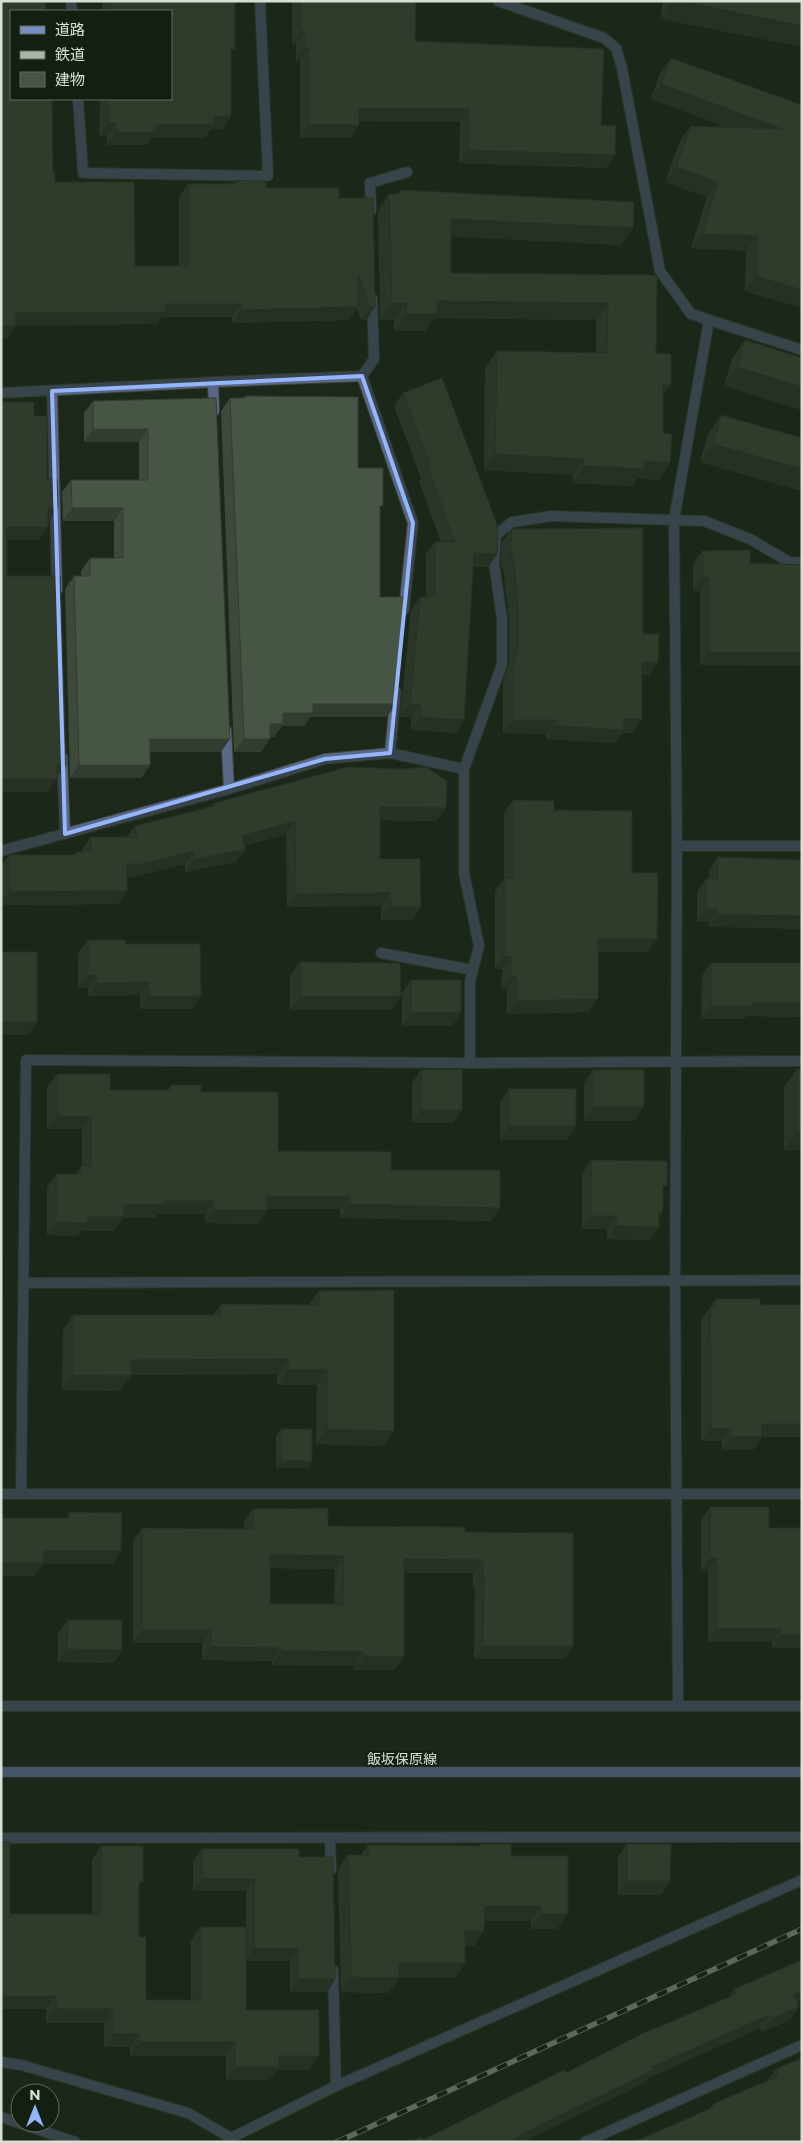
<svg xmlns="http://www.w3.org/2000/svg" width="803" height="2143" font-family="Montserrat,'Noto Sans JP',sans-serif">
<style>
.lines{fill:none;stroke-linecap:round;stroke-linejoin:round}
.minor-casing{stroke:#3a4538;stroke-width:12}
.tertiary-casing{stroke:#3a4538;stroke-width:12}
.secondary-casing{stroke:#3a4538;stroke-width:12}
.minor{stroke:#596887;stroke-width:10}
.tertiary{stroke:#596887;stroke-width:10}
.secondary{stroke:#768ec0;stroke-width:10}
.rail-casing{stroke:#acb5aa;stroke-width:5.5}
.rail{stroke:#131f11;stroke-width:4;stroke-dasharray:11;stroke-linecap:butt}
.wall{fill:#3d493a;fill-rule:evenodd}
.shaded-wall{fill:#323c30}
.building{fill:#475544;stroke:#323c30;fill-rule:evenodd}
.marked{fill:none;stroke:#95b6fd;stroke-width:4;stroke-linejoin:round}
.labels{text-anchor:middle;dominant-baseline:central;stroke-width:4;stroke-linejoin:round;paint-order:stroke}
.street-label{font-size:14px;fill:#d8e0d6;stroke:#131f11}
</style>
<rect width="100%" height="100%" fill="#1c281a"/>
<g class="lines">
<!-- minor casing -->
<g class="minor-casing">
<g id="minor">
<polyline points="71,1 72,11"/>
<polyline points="498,1 604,38 616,48 622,68 660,271 691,314 802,350"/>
<polyline points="78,99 83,173 268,176 260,1"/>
<polyline points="371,211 370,183 407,172"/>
<polyline points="362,376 374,359 372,298"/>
<polyline points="213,382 214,411"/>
<polyline points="52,391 57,590"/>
<polyline points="1,393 213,382 362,376 413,523 404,610"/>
<polyline points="226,730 229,789"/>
<polyline points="390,753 396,692"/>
<polyline points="62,757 65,834"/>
<polyline points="677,846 802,846"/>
<polyline points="1,851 229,789 325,759 390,753 464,769"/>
<polyline points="381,953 473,970"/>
<polyline points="470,1063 802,1061"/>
<polyline points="25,1283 802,1280"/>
<polyline points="1,1494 802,1494"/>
<polyline points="21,1494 26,1060 470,1063 470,981 479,946 464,873 464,769 502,664 502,619 494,563 496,535 512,522 552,516 704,521 750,539 789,562 802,563"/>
<polyline points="678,1706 675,1280 677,846 674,520 709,320"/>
<polyline points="1,1838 802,1837"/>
<polyline points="330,1838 331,1870"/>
<polyline points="333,1970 336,2086"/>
<polyline points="1,2062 21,2065 188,2113 231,2138 336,2086 802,1880"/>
<polyline points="585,2142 802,2045"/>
</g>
</g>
<!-- tertiary casing -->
<g class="tertiary-casing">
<g id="tertiary">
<polyline points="1,1706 802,1706"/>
<polyline points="1,2117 75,2142"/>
</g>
</g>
<!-- secondary casing -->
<g class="secondary-casing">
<polyline id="secondary" points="1,1772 802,1772"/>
</g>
<!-- minor -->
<use href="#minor" class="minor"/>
<!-- tertiary -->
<use href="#tertiary" class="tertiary"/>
<!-- secondary -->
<use href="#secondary" class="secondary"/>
<!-- rail casing -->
<g class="rail-casing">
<polyline id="rail" points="337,2142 802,1929"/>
</g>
<!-- rail -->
<use href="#rail" class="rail"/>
</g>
<!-- wall -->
<g class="wall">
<polygon points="102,1 230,1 231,54 231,116 222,129 211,129 205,138 151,138 147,145 107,145 107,136 99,136 100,99 171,99 171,11 102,11"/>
<polygon points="292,1 421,1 416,2 415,41 601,125 606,168 459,163 460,122 359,121 351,138 300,138 300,60 296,60 296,44 292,44"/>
<polygon points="663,1 802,1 660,19"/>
<polygon points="11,11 55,182 135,266 179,266 179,197 188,184 233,184 235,181 266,188 339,198 375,307 366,320 361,320 357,309 349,320 232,323 232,317 162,317 157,324 16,325 7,339 1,339"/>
<polygon points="671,58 802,105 802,308 745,291 746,251 691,248 707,197 665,182 680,141 691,126 727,127 651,99 660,73"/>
<polygon points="400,190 633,228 621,245 451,236 451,273 657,275 656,353 663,396 663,433 670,463 659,480 637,478 632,486 572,483 573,475 484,470 485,368 497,351 596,353 596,320 434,318 425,331 394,331 394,320 380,320 378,211 389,194 397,194"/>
<polygon points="745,340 802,358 802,410 724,386 732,359"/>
<polygon points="403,393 497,554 488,567 473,567 464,720 455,733 411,730 411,717 400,717 411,610 420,597 426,597 426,554 435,542 441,542 419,481 421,478 394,406"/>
<polygon points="245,396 358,468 380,510 380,597 396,704 387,717 310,717 304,726 282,726 274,737 270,737 261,752 234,752 221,411 230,398 244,398"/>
<polygon points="216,398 221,752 150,752 150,765 141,778 70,778 65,589 74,576 81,576 81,571 90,558 114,558 114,521 63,521 62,492 71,480 139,480 139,442 84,442 84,413 93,401"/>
<polygon points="721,415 802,438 802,491 700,462 708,434"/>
<polygon points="512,529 643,634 649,675 642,675 632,733 622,733 615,743 546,739 546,734 503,733 503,680 509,664 509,619 503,568 502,568 501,563 502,542"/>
<polygon points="702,551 750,563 802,565 700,665 700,591 693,591 693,564"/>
<polygon points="513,800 554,810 632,873 648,952 598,952 588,1012 507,1014 507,989 501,989 502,969 495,969 495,891 504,878 504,813"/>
<polygon points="214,803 446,808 436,821 380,820 380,859 421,907 412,920 381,920 381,906 287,907 286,834 244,846 236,862 185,872 185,864 133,877 127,877 127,891 118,904 1,905 1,866 9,855 74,855 76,852 82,852 82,850 91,837 127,837 135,826 212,806"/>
<polygon points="718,857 802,860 709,927 709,922 697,922 697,892 706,879 709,879 709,870"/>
<polygon points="88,940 125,944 192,1009 140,1009 140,995 88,996 88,988 78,988 78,953"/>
<polygon points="300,962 391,1010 290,1010 290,976"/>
<polygon points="711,963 802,963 802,1017 746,1016 744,1019 701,1019 702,976"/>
<polygon points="411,980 461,1013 452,1026 402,1026 402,993"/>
<polygon points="797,1069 802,1150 784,1150 784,1087"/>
<polygon points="421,1070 462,1110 453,1123 412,1123 412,1083"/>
<polygon points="593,1070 634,1121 584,1121 584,1083"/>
<polygon points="57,1074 110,1090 167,1090 171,1085 201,1092 278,1151 391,1170 491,1221 340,1218 340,1209 267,1209 267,1210 258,1224 205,1223 205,1214 158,1214 155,1218 123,1218 114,1231 81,1231 77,1236 47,1235 47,1187 56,1174 76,1174 82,1166 82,1129 47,1129 47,1087"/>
<polygon points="509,1089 576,1126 567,1140 500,1140 500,1102"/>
<polygon points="591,1160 663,1192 659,1218 659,1227 649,1240 607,1239 607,1229 582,1229 582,1174"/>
<polygon points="319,1291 383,1446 316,1444 317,1385 277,1385 277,1374 131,1375 120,1391 62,1390 63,1330 73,1315 213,1315 221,1304 309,1305"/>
<polygon points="716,1299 760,1305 802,1437 762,1437 753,1450 722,1450 722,1441 701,1441 701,1320"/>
<polygon points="281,1429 312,1461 308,1468 276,1468 276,1436"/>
<polygon points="710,1507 769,1528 802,1648 772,1648 772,1642 708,1642 708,1571 701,1571 701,1520"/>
<path d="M253,1509L328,1526L465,1532L564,1659H474L475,1587H473V1573H404V1657L394,1670H354V1666L272,1665V1661L202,1660V1643H133V1541L142,1528L244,1529V1522ZM270,1568L335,1569L334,1604H270Z"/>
<polygon points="68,1620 122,1650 113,1663 58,1662 58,1633"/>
<polygon points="481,1844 511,1856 557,1929 531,1929 531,1921 484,1921 474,1946 465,1946 455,1978 399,1978 388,1993 341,1992 338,1870 348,1855 361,1855 368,1845 480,1846"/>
<polygon points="627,1844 661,1895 618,1895 618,1857"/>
<polygon points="101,1846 139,1888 139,1937 146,2000 191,2000 191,1941 200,1927 246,1927 246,1891 193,1891 193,1861 202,1849 299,1857 335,1979 327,1992 290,1992 290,1961 246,1961 246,2010 309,2070 277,2070 269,2080 226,2080 226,2056 130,2056 130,2047 104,2047 104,2023 46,2023 46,2009 1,2009 10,1914 92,1914 92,1860"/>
<polygon points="734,1989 802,2000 797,2002 799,2007 790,2020 762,2032 760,2028 648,2078 644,2083 523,2142 411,2142 423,2140 729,1997"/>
<polygon points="802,2058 802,2142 710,2108 713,2104 767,2081 776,2069"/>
</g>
<!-- shaded-wall -->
<g class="shaded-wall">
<polygon points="672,1 680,1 802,26 802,47 660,19"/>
<polygon points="301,31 305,31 296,44 292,44"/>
<polygon points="305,48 309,48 300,60 296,60"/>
<polygon points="661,84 782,129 771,144 651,99"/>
<polygon points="359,108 469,109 460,122 351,121"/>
<polygon points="214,116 231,116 222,129 211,129 205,138 151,138 147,145 107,145 116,132 156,125"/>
<polygon points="108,123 116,123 107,136 99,136"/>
<polygon points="309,125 359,125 351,138 300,138"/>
<polygon points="468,150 615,155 606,168 459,163"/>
<polygon points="676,167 718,182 707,197 665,182"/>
<polygon points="451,219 633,228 621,245 440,236"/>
<polygon points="702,234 757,236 746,251 691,248"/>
<polygon points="756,276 802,290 802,308 745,291"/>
<polygon points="437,301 608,303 596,320 434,318 425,331 394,331 406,314"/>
<polygon points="392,303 406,303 394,320 380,320"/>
<polygon points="166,304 241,304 232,317 162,317 157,324 7,326 16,313"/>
<polygon points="358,307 349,320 232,323 241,310"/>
<polygon points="370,307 375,307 366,320 361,320"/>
<polygon points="1,326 16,326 7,339 1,339"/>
<polygon points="737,367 802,387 802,410 724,386"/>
<polygon points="663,385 671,385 659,402"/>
<polygon points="93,429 148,429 139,442 84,442"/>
<polygon points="713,444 802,469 802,491 700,462"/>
<polygon points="495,454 584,459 573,475 484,470"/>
<polygon points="644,461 670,463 659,480 637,478 632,486 572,483 584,466"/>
<polygon points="48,508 58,508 49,521 39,521"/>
<polygon points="72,508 123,508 114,521 63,521"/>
<polygon points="7,527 48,527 39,540 1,540"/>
<polygon points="474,553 497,554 488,567 465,566"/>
<polygon points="511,554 513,554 503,568 502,568"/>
<polygon points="709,577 700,591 693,591 703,578"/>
<polygon points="709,652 802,653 802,666 700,665"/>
<polygon points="642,662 658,662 649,675 633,675"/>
<polygon points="313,704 396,704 387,717 310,717 304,726 282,726 274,737 261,737 270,724 283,713"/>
<polygon points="410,704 420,704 411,717 400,717"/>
<polygon points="420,717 464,720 455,733 411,730"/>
<polygon points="624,719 642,719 632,733 622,733 615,743 546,739 556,726"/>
<polygon points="513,720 556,720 546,734 503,733"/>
<polygon points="150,739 230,739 221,752 141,752"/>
<polygon points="244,739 270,739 261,752 234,752"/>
<polygon points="57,765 66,765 56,778"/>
<polygon points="79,765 150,765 141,778 70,778"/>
<polygon points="1,779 57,779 48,792 1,792"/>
<polygon points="380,807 446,808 436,821 371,820"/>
<polygon points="295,821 286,834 233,849 242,836"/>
<polygon points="245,850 236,862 185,872 194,859"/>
<polygon points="194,851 185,864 133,877 118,877 127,864"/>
<polygon points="127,891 118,904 1,905 1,904 9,892"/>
<polygon points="390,893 381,906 287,907 296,894"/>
<polygon points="391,907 421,907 412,920 381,920"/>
<polygon points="706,909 718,909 709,922 697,922"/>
<polygon points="718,915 802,916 802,929 709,927"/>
<polygon points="598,939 657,939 648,952 589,952"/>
<polygon points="504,956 511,956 502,969 495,969"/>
<polygon points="88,975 97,975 88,988 78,988"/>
<polygon points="510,976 516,976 507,989 501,989"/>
<polygon points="149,982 140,995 88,996 97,983"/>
<polygon points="149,996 201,996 192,1009 140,1009"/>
<polygon points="401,996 391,1010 290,1010 300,997"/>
<polygon points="598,999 588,1012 507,1014 516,1001"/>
<polygon points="753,1003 802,1003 802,1017 746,1016 744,1019 701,1019 711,1006"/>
<polygon points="411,1013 461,1013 452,1026 402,1026"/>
<polygon points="1,1022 37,1022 28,1035 1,1035"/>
<polygon points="593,1107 644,1107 634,1121 584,1121"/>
<polygon points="421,1110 462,1110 453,1123 412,1123"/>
<polygon points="57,1116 91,1116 82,1129 47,1129"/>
<polygon points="509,1126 576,1126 567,1140 500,1140"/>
<polygon points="797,1132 802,1132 802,1150 784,1150"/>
<polygon points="267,1196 349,1196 340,1209 258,1209"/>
<polygon points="164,1201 214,1201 205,1214 158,1214 155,1218 123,1218 114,1231 81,1231 77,1236 47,1235 56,1222 87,1217 124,1205"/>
<polygon points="349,1204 500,1208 491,1221 340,1218"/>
<polygon points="214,1210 267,1210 258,1224 205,1223"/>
<polygon points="659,1212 663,1212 654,1225"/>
<polygon points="591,1216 616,1216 607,1229 582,1229"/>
<polygon points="616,1226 659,1227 649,1240 607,1239"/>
<polygon points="288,1359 277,1374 120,1375 131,1360"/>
<polygon points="327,1369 317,1385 277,1385 288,1370"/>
<polygon points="73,1375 131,1376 120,1391 62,1390"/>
<polygon points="762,1424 802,1424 802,1437 762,1437 753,1450 722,1450 731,1437"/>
<polygon points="711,1428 731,1428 722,1441 701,1441"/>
<polygon points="327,1429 394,1431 383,1446 316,1444"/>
<polygon points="281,1461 312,1461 308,1468 276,1468"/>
<polygon points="44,1551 121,1551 112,1564 43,1564 34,1576 1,1576 1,1563"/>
<polygon points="270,1555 344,1556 335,1569 261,1568"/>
<polygon points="710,1558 717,1558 708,1571 701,1571"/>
<polygon points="404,1559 483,1560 473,1573 395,1573"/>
<polygon points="483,1574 484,1574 475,1587 473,1587"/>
<polygon points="717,1629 781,1629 772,1642 708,1642"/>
<polygon points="142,1630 211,1630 202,1643 133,1643"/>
<polygon points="781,1635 802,1635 802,1648 772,1648"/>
<polygon points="483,1646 573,1646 564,1659 474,1659"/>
<polygon points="211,1647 281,1648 272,1661 202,1660"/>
<polygon points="67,1649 122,1650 113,1663 58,1662"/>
<polygon points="281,1651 364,1652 354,1666 272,1665"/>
<polygon points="364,1656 404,1657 394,1670 354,1670"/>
<polygon points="202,1879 254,1879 246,1891 193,1891"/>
<polygon points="627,1881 670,1881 661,1895 618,1895"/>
<polygon points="485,1906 541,1906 531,1921 474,1921"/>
<polygon points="541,1914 568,1914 557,1929 531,1929"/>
<polygon points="465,1931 484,1931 474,1946 455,1946"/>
<polygon points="254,1948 298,1948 290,1961 246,1961"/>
<polygon points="399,1963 465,1963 455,1978 399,1978 388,1993 341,1992 351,1977"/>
<polygon points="298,1979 335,1979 327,1992 290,1992"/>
<polygon points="802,1991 802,2000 785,2007 794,1995"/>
<polygon points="1,1996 56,1996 46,2009 1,2009"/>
<polygon points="799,2007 790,2020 762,2032 771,2019"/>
<polygon points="56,2009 113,2009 104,2023 46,2023"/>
<polygon points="769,2015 760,2028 648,2078 644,2083 523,2142 508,2142 652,2067"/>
<polygon points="113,2034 139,2034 130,2047 104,2047"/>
<polygon points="139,2042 235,2042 226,2056 130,2056"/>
<polygon points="279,2056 319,2056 309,2070 277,2070 269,2080 226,2080 235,2067"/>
</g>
<!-- building -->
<g class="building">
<polygon points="1,1 46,1 45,11 11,11 11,99 52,99 53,172 55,172 55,182 134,182 135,266 188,266 188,184 235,184 235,181 266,181 266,188 339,188 339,198 373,198 375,307 370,307 358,274 358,307 241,310 241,304 166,304 166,312 16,313 16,326 1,326"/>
<polygon points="112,1 235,2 235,49 231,49 231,116 214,116 214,125 156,125 156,132 116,132 116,123 108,123 108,99 171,99 171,11 112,11"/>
<polygon points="301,1 416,1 415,41 604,49 601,125 616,126 615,155 468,150 469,109 359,108 359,125 309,125 309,48 305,48 305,31 301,31"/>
<polygon points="680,1 802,1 802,26"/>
<polygon points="671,58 802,105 802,290 756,276 757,236 702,234 718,182 676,167 691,126 782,129 661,84"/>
<polygon points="400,190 634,202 633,228 451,219 451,273 657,275 656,353 671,354 671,385 663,385 663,433 672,434 670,463 644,461 644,469 584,466 584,459 495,454 497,351 607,353 608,303 437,301 437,314 406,314 406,303 392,303 389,194 400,194"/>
<polygon points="745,340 802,358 802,387 737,367"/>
<polygon points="442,378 498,527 497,554 474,553 464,720 420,717 420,704 410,704 420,597 435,597 435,542 455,542 428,468 431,468 403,393"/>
<polygon points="245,396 358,397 358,468 383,468 383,506 380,506 380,597 407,597 396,704 313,704 313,713 283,713 283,724 270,724 270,739 244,739 230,398 245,398"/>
<polygon points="216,398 230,739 150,739 150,765 79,765 74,576 90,576 90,558 123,558 123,508 72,508 71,480 148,480 148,429 93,429 93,401"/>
<polygon points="1,402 34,402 34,416 47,416 47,479 57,479 58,508 48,508 48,527 7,527 7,576 60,576 66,765 57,765 57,779 1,779"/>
<polygon points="721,415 802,438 802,469 713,444"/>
<polygon points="643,528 643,634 659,634 658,662 642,662 642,719 624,719 624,730 556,726 556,720 513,720 513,667 518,651 518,606 513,554 511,554 510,550 512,529"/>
<polygon points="750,550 750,563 802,565 802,653 709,652 709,577 703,578 702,551"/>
<polygon points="348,767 401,769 426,767 447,781 446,808 380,807 380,859 420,859 421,907 391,907 390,893 296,894 295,821 242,836 245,850 194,859 194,851 142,864 127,864 127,891 9,892 9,855 76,855 76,852 91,852 91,837 137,837 135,826 215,806 214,803"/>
<polygon points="513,800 554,801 554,810 632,811 632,873 658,873 657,939 598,939 598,999 516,1001 516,976 510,976 511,956 504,956 504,878 513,878"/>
<polygon points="718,857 802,860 802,916 718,915 718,909 706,909 706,879 718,879"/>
<polygon points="88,940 125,940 125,944 200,944 201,996 149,996 149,982 97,983 97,975 88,975"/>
<rect x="1" y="952" width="36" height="70"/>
<polygon points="300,962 400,963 401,996 300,997"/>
<polygon points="711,963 802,963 802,1003 753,1003 753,1006 711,1006"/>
<rect x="411" y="980" width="50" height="33"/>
<polygon points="462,1069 462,1110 421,1110 421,1070"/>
<rect x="797" y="1069" width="5" height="63"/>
<rect x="593" y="1070" width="51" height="37"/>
<polygon points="57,1074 110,1074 110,1090 171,1090 171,1085 201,1085 201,1092 278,1092 278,1151 391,1152 391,1170 500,1170 500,1208 349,1204 349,1196 267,1196 267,1210 214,1210 214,1201 164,1201 164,1205 124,1205 124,1217 87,1217 87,1223 56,1222 56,1174 81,1174 81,1166 91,1166 91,1116 57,1116"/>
<rect x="509" y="1089" width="67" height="37"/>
<polygon points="591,1160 667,1161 667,1186 663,1186 663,1212 659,1212 659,1227 616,1226 616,1216 591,1216"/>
<rect x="1" y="1255" width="1" height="40"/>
<polygon points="394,1290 394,1431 327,1429 327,1369 288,1370 288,1359 131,1360 131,1376 73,1375 73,1315 221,1315 221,1304 319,1305 319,1291"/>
<polygon points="716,1299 760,1299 760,1305 802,1305 802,1424 762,1424 762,1437 731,1437 731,1428 711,1428 710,1307 716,1307"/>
<rect x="281" y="1429" width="31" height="32"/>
<polygon points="710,1507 769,1507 769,1528 802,1528 802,1635 781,1635 781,1629 717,1629 717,1558 710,1558"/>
<path d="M328,1508V1526L465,1527V1532L573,1533V1646H483L484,1574H483V1560L404,1559V1657L364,1656V1652L281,1651V1648L211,1647V1630H142V1528L253,1529V1509ZM270,1555L344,1556L343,1604H270Z"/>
<polygon points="69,1512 122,1513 121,1551 44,1551 43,1563 1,1563 1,1518 69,1518"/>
<polygon points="68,1620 122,1620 122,1650 67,1649"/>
<polygon points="1,1842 10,1842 10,1914 101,1914 101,1846 143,1846 143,1882 139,1882 139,1937 146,1937 146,2000 200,2000 200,1927 246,1927 246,2010 319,2010 319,2056 279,2056 279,2067 235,2067 235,2042 139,2042 139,2034 113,2034 113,2009 56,2009 56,1996 1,1996"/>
<polygon points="481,1844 511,1844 511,1856 568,1856 568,1914 541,1914 541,1906 485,1906 484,1931 465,1931 465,1963 399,1963 399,1978 351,1977 348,1855 368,1855 368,1845 481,1846"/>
<polygon points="627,1844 671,1844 670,1881 627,1881"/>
<polygon points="202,1849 299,1849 299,1857 333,1857 335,1979 298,1979 298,1948 254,1948 254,1879 202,1879"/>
<polygon points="802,1960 802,1991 794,1995 799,2007 771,2019 769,2015 652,2067 653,2070 538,2126 508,2142 411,2142 422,2137 423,2140 564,2070 566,2073 642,2034 736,1994 734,1989"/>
<polygon points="802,2058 802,2142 634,2142 714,2107 713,2104 779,2076 776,2069"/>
</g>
<!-- marked area -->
<path d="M0 0H803V2143H0ZM362,376L413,523L390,753L325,759L65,834L52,391Z" fill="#1c281a" fill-opacity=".55" fill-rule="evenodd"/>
<path class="marked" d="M362,376L413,523L390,753L325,759L65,834L52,391Z"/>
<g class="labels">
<!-- street labels -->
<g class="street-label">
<text x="402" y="1759">飯坂保原線</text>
</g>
</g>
<!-- border -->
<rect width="803" height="2143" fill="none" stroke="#d8e0d6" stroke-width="5"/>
<!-- legend -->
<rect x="10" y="10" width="162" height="90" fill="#131f11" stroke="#626c60"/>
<rect x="20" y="26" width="25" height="8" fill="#768ec0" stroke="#626c60"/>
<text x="55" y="35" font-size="15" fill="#d8e0d6">道路</text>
<rect x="20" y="51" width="25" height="8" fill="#acb5aa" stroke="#626c60"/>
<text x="55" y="60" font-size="15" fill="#d8e0d6">鉄道</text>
<rect x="20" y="72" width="25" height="15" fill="#475544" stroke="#626c60"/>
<text x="55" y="85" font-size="15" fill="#d8e0d6">建物</text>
<!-- north arrow -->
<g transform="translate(35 2108)"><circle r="24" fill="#131f11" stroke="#626c60"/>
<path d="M0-4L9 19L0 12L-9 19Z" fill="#95b6fd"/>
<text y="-8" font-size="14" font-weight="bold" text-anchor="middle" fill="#d8e0d6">N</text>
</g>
</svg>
